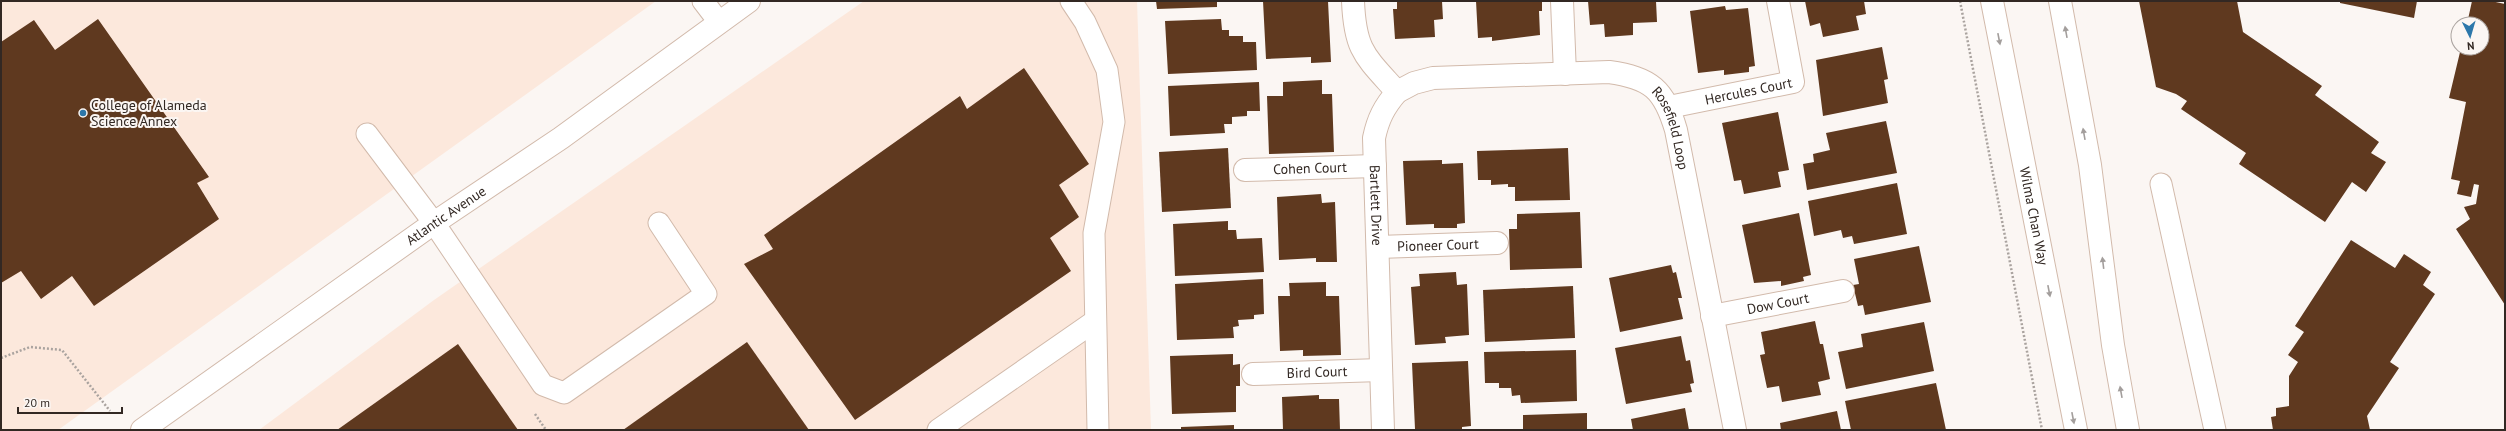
<svg xmlns="http://www.w3.org/2000/svg" width="2506" height="431" font-family="'PT Sans',sans-serif">
<style>
.built{fill:#fce8dc}
.building{fill:#5f391f}
.lines{fill:none;stroke-linecap:round;stroke-linejoin:round}
.lane-casing{stroke:#d2baab;stroke-width:23}
.street-casing{stroke:#d2baab;stroke-width:24}
.secondary-casing{stroke:#d2baab;stroke-width:24}
.path{stroke:#aaa39f;stroke-width:2.5;stroke-dasharray:2 2;stroke-linecap:butt}
.lane{stroke:#fff;stroke-width:21}
.street{stroke:#fff;stroke-width:22}
.secondary{stroke:#fff;stroke-width:22}
.oneway{fill:#a39e9c}
.poi-dot{fill:#2c77aa;stroke:#fbf6f3;stroke-width:1.5}
.labels{text-anchor:middle;dominant-baseline:central;stroke-width:4;stroke-linejoin:round;paint-order:stroke}
.street-label{font-size:14px;fill:#322823;stroke:#fbf6f3}
.poi-label{font-size:14px;fill:#322823;stroke:#fbf6f3;text-anchor:start}
</style>
<rect width="100%" height="100%" fill="#fbf6f3"/>
<!-- built -->
<g class="built">
<polygon points="1,1 656,1 58,430 1,430"/>
<polygon points="864,1 1137,1 1151,430 259,430 434,300"/>
</g>
<!-- building -->
<g class="building">
<polygon points="1156,1 1217,1 1217,7 1157,9"/>
<polygon points="1263,1 1328,1 1331,62 1311,63 1311,57 1266,59"/>
<polygon points="1397,1 1442,1 1443,19 1434,20 1435,37 1395,39 1393,9 1397,9"/>
<polygon points="1476,1 1542,1 1542,11 1539,11 1540,35 1492,41 1492,37 1478,38"/>
<polygon points="1588,1 1656,1 1657,22 1633,23 1633,35 1605,37 1604,24 1590,25"/>
<polygon points="1805,1 1864,1 1866,14 1856,16 1859,30 1823,37 1820,23 1810,26"/>
<polygon points="2139,1 2237,1 2243,32 2322,86 2315,95 2379,142 2371,153 2386,162 2366,192 2352,182 2325,222 2239,164 2246,153 2181,109 2187,101 2176,94 2156,87"/>
<polygon points="2340,1 2417,1 2414,18 2340,3"/>
<polygon points="2472,1 2491,1 2505,4 2505,305 2456,229 2470,219 2464,207 2476,204 2479,185 2474,184 2471,197 2457,194 2460,181 2451,179 2466,102 2449,98 2461,48 2482,48 2482,24 2467,24"/>
<polygon points="1725,6 1726,10 1748,8 1755,66 1749,67 1749,72 1724,75 1724,70 1698,73 1690,11"/>
<polygon points="98,19 209,177 197,183 219,219 94,306 72,276 41,299 21,271 1,283 1,42 34,20 55,50"/>
<polygon points="1221,19 1222,30 1229,30 1229,36 1243,36 1243,42 1256,42 1257,70 1168,74 1165,21"/>
<polygon points="1882,47 1888,79 1884,80 1888,103 1823,116 1816,60"/>
<polygon points="1024,68 1089,164 1059,185 1079,217 1050,238 1071,271 855,420 744,264 773,249 764,235 960,96 967,109"/>
<polygon points="1322,80 1322,94 1332,94 1334,152 1269,154 1267,96 1283,96 1283,82"/>
<polygon points="1259,82 1260,111 1247,111 1247,116 1232,117 1232,124 1224,124 1225,133 1170,136 1168,86"/>
<polygon points="1778,112 1789,170 1778,172 1781,187 1744,194 1741,180 1734,181 1722,123"/>
<polygon points="1886,121 1897,173 1807,190 1803,164 1814,162 1813,154 1830,150 1826,133"/>
<polygon points="1228,148 1231,208 1162,212 1159,152"/>
<polygon points="1568,148 1570,200 1515,201 1515,187 1508,187 1508,184 1491,185 1491,180 1478,180 1477,151"/>
<polygon points="1442,160 1442,164 1463,163 1465,223 1457,224 1457,228 1434,228 1434,224 1406,225 1403,161"/>
<polygon points="1897,183 1907,234 1854,244 1852,236 1843,238 1841,230 1814,236 1808,201"/>
<polygon points="1321,194 1322,203 1335,202 1337,262 1316,262 1316,258 1279,260 1277,197"/>
<polygon points="1580,212 1582,268 1510,270 1509,229 1517,229 1517,214"/>
<polygon points="1799,213 1811,275 1803,277 1804,281 1781,286 1781,281 1754,283 1742,225"/>
<polygon points="1228,221 1228,230 1236,230 1237,239 1262,238 1264,272 1175,276 1173,224"/>
<polygon points="2351,240 2395,268 2404,254 2431,272 2423,285 2435,294 2390,362 2399,368 2367,416 2370,430 2273,430 2271,417 2276,416 2276,408 2289,406 2289,376 2298,362 2288,355 2304,332 2295,326"/>
<polygon points="1919,246 1931,302 1865,315 1863,305 1858,306 1853,285 1859,284 1854,259"/>
<polygon points="1671,265 1673,273 1676,272 1682,298 1678,298 1683,319 1620,332 1609,278"/>
<polygon points="1456,272 1457,285 1467,284 1469,335 1445,337 1446,343 1415,345 1411,287 1420,286 1419,274"/>
<polygon points="1263,279 1264,314 1254,315 1254,319 1238,320 1239,326 1233,327 1234,338 1177,340 1175,284"/>
<polygon points="1326,282 1326,296 1339,296 1341,355 1303,356 1303,350 1280,351 1278,296 1290,296 1289,283"/>
<polygon points="1573,286 1575,338 1485,342 1483,290"/>
<polygon points="1815,321 1820,344 1823,344 1830,379 1818,382 1821,395 1782,402 1779,386 1767,388 1760,355 1765,354 1761,332"/>
<polygon points="1924,322 1934,371 1846,389 1838,352 1863,347 1861,334"/>
<polygon points="1681,336 1686,361 1690,360 1694,383 1690,384 1692,392 1626,404 1615,348"/>
<polygon points="747,342 809,430 623,430"/>
<polygon points="458,344 518,430 337,430"/>
<polygon points="1576,350 1577,401 1521,403 1520,395 1512,396 1511,388 1499,388 1499,383 1485,383 1484,352"/>
<polygon points="1233,354 1233,365 1240,364 1240,386 1236,386 1236,412 1172,414 1170,356"/>
<polygon points="1468,361 1471,426 1462,427 1462,430 1415,429 1412,363"/>
<polygon points="1936,383 1946,430 1851,430 1845,401"/>
<polygon points="1319,395 1319,399 1339,399 1340,430 1283,430 1282,397"/>
<polygon points="1685,408 1689,430 1633,430 1631,419"/>
<polygon points="1837,411 1841,430 1781,430 1780,423"/>
<polygon points="1587,413 1587,430 1523,430 1523,415"/>
<polygon points="1234,425 1234,430 1181,430 1181,427"/>
</g>
<g class="lines">
<!-- lane casing -->
<g class="lane-casing">
<g id="lane">
<polyline points="703,1 719,22"/>
<polyline points="1071,1 1085,22 1107,70 1114,122 1094,233 1098,430"/>
<polyline points="367,134 434,223 543,385 564,393 706,294 659,223"/>
<polyline points="2161,184 2215,430"/>
<polyline points="938,430 1095,321"/>
</g>
</g>
<!-- street casing -->
<g class="street-casing">
<g id="street">
<path id="s1" d="M1353,1C1355,51 1365,56 1397,92C1384,107 1378,119 1374,138L1383,430"/>
<polyline points="1562,1 1565,74"/>
<path id="s2" d="M1397,92L1414,83L1433,78L1609,72C1651,78 1664,89 1676,130L1735,430"/>
<path id="s3" d="M1669,107L1793,82L1778,1"/>
<path id="s4" d="M1245,170L1375,166"/>
<path id="s5" d="M1378,247L1497,243"/>
<path id="s6" d="M1712,316L1843,291"/>
<path id="s7" d="M1253,374L1381,370"/>
</g>
</g>
<!-- secondary casing -->
<g class="secondary-casing">
<g id="secondary">
<path id="s8" d="M1992,1L2076,430"/>
<polyline points="2060,1 2090,165 2113,345 2128,430"/>
<path id="s9" d="M142,430L434,223L561,138L749,1"/>
</g>
</g>
<!-- path -->
<g class="path">
<polyline points="1960,1 2042,430"/>
<polyline points="1,358 30,347 62,350 110,411"/>
<polyline points="535,414 546,430"/>
</g>
<!-- lane -->
<use href="#lane" class="lane"/>
<!-- street -->
<use href="#street" class="street"/>
<!-- secondary -->
<use href="#secondary" class="secondary"/>
</g>
<!-- one-way arrows -->
<defs><path id="oneway-solid" d="M-6-.8H1V-3.2L6.5 0L1 3.2V.8H-6Z"/></defs>
<g class="oneway">
<use href="#oneway-solid" transform="translate(2066 32) rotate(-100)"/>
<use href="#oneway-solid" transform="translate(1999 39) rotate(79)"/>
<use href="#oneway-solid" transform="translate(2084 134) rotate(-100)"/>
<use href="#oneway-solid" transform="translate(2103 263) rotate(-97)"/>
<use href="#oneway-solid" transform="translate(2049 291) rotate(79)"/>
<use href="#oneway-solid" transform="translate(2121 392) rotate(-100)"/>
<use href="#oneway-solid" transform="translate(2073 418) rotate(79)"/>
</g>
<!-- markers -->
<circle class="poi-dot" cx="83" cy="113" r="4"/>
<g class="labels">
<!-- street labels -->
<g class="street-label">
<text stroke="none"><textPath href="#s3" startOffset="81">Hercules Court</textPath></text>
<text stroke="none"><textPath href="#s2" startOffset="308">Rosefield Loop</textPath></text>
<text stroke="none"><textPath href="#s4" startOffset="65">Cohen Court</textPath></text>
<text stroke="none"><textPath href="#s1" startOffset="224">Bartlett Drive</textPath></text>
<text stroke="none"><textPath href="#s8" startOffset="219">Wilma Chan Way</textPath></text>
<text stroke="none"><textPath href="#s9" startOffset="372">Atlantic Avenue</textPath></text>
<text stroke="none"><textPath href="#s5" startOffset="60">Pioneer Court</textPath></text>
<text stroke="none"><textPath href="#s6" startOffset="67">Dow Court</textPath></text>
<text stroke="none"><textPath href="#s7" startOffset="64">Bird Court</textPath></text>
</g>
<!-- poi labels -->
<g class="poi-label">
<text x="91" y="105">College of Alameda<tspan x="91" dy="16">Science Annex</tspan></text>
</g>
</g>
<!-- border -->
<rect width="2506" height="431" fill="none" stroke="#322823" stroke-width="4"/>
<!-- north arrow -->
<g transform="translate(2470 36) rotate(175)"><circle r="19" fill="#fbf6f3" stroke="#aba4a0"/>
<path d="M0-3L7 15L0 10L-7 15Z" fill="#2c77aa"/>
<text y="-6" font-size="11" font-weight="bold" text-anchor="middle" fill="#322823">N</text>
</g>
<!-- scale -->
<path d="M18 407v6h104v-6" fill="none" stroke="#322823" stroke-width="2"/>
<text x="24" y="407" font-size="12" fill="#322823" stroke="#fbf6f3" stroke-width="3" paint-order="stroke">20 m</text>
</svg>
